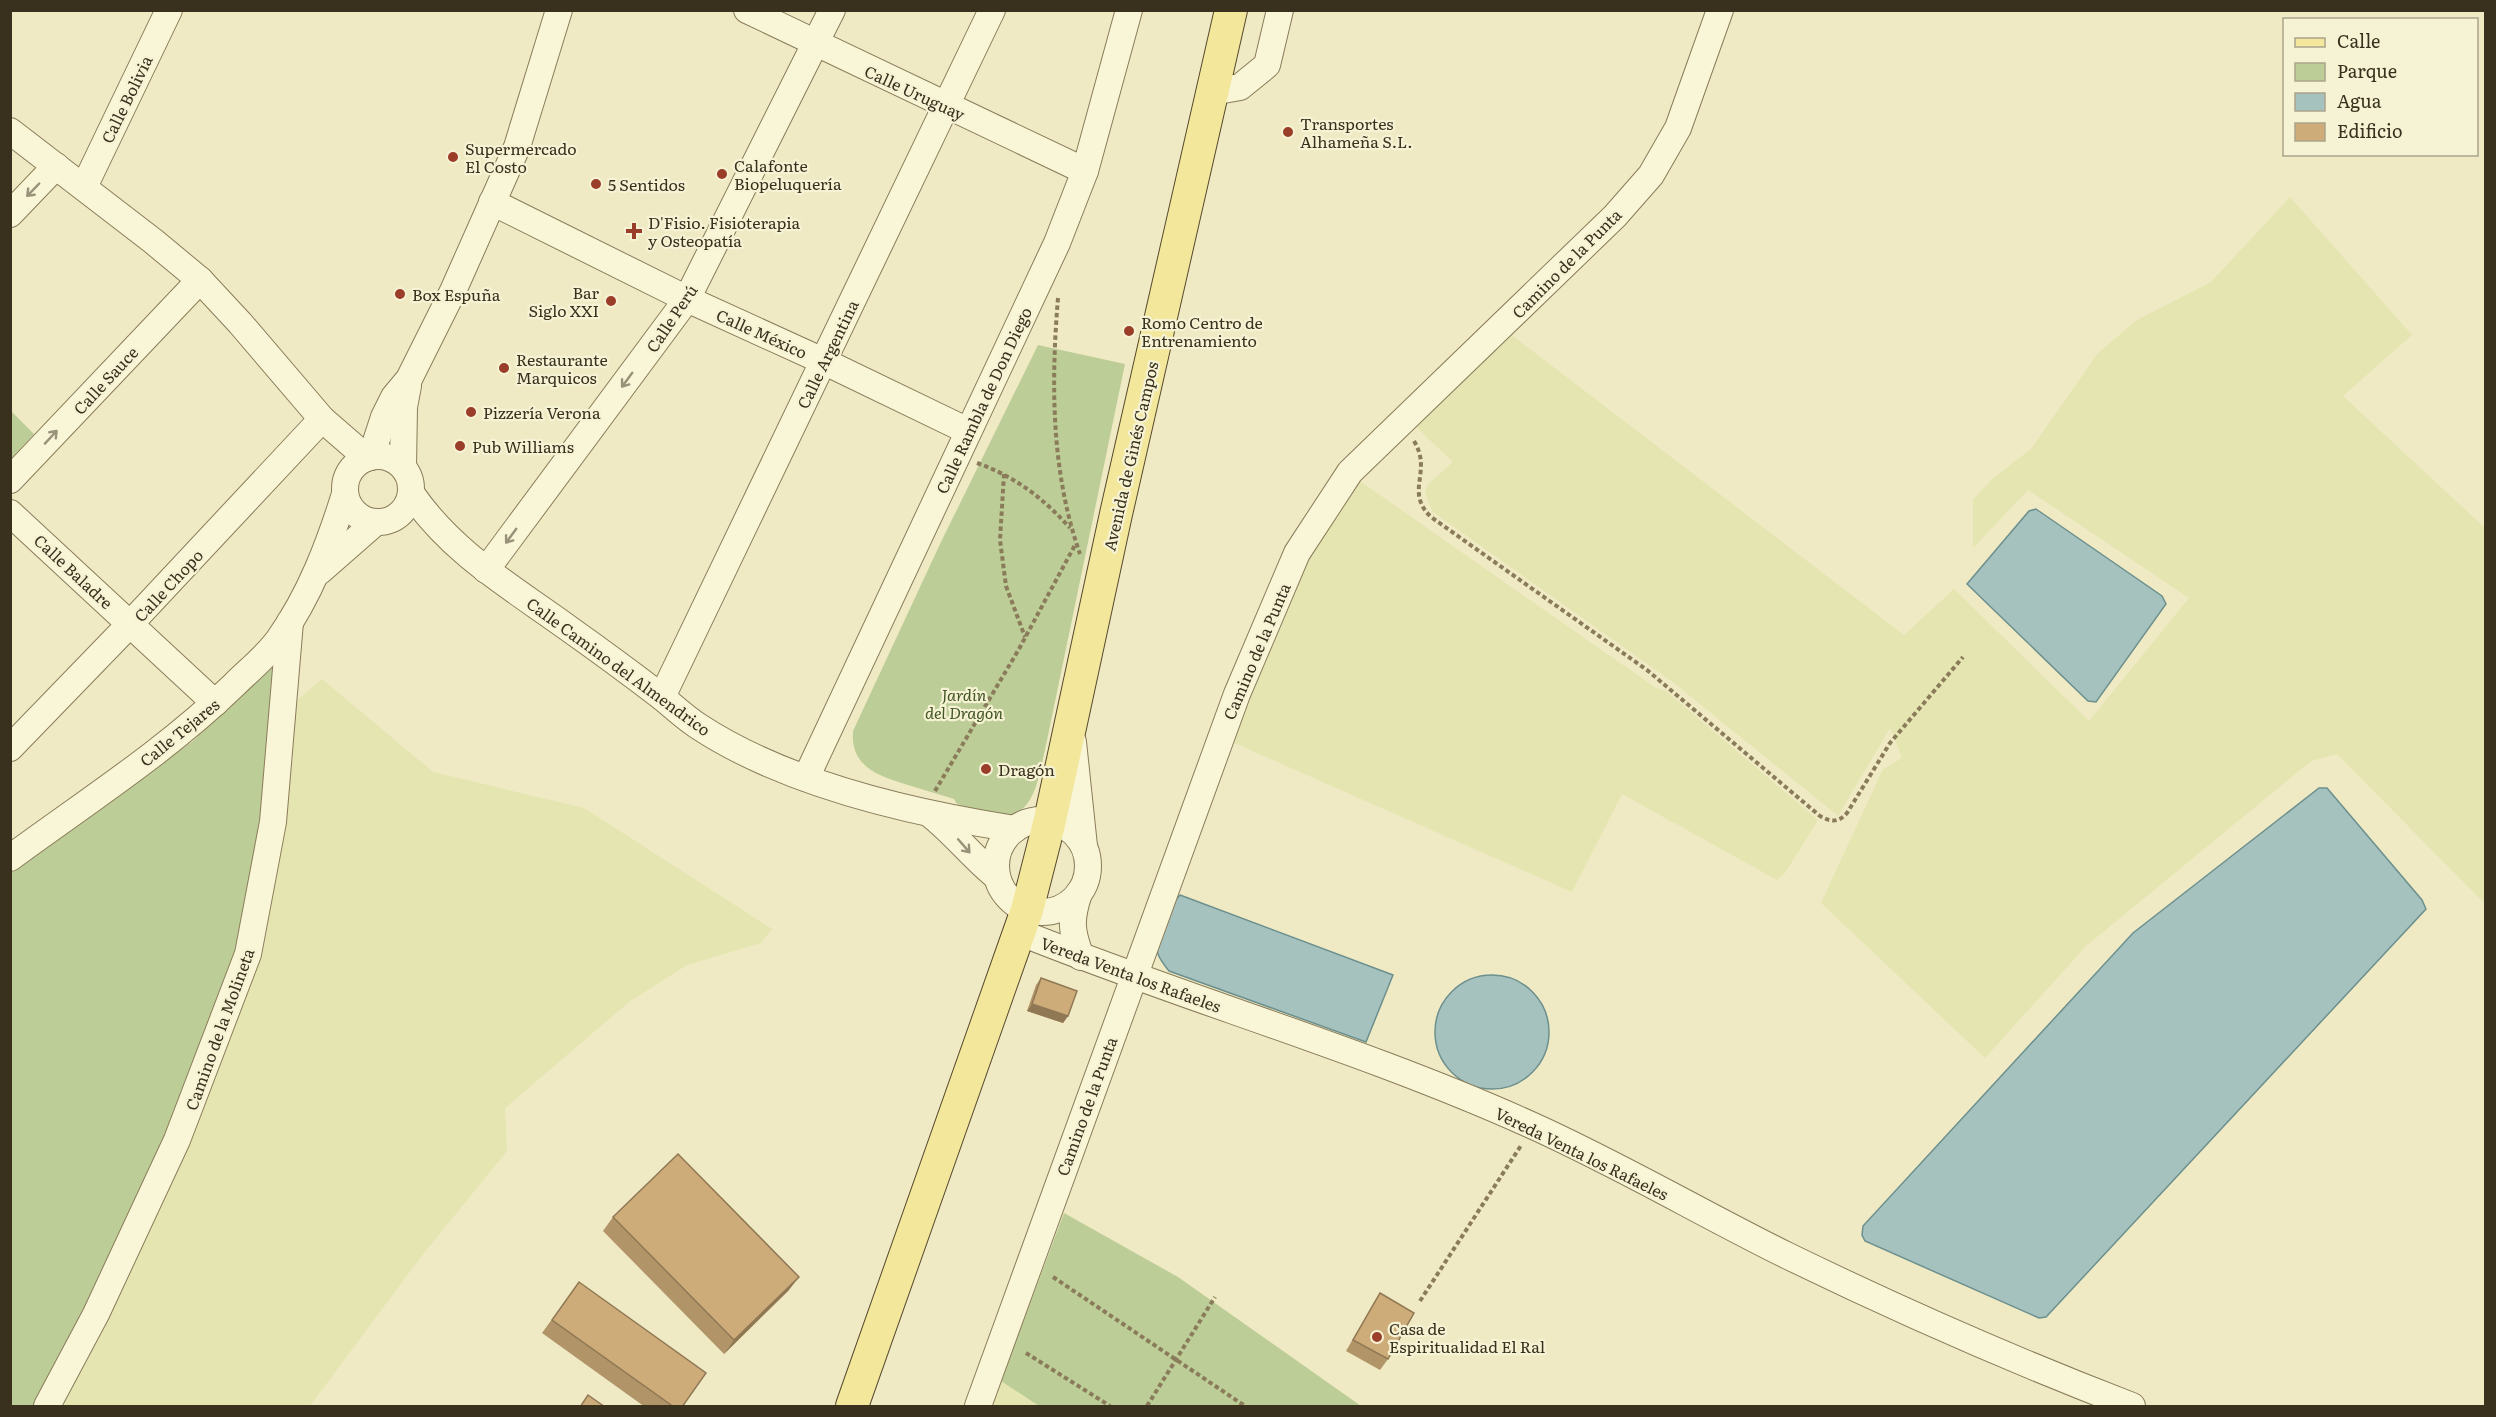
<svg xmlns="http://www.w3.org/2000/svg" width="2496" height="1417" font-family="Literata,serif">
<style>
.farmland{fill:#e4e5b1}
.green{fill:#bdcd97}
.water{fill:#a6c2bf;stroke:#6c908e;stroke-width:1.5}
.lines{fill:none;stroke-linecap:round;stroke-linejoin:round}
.minor-casing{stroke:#8a7c5a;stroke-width:28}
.major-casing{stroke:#57492e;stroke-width:34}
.path{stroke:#8a7c5a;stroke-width:4;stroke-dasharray:4.5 3;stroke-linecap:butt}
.minor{stroke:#f9f5d7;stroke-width:26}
.major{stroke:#f2e79b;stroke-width:32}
.wall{fill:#b19468}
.shaded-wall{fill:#907855}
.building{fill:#ceac79;stroke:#907855;stroke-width:1.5}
.oneway{stroke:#99927a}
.poi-dot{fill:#9a3d29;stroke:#f6f2d4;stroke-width:2}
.labels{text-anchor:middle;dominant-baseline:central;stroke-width:4.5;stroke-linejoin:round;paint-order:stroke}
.street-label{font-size:16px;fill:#39301e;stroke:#f6f2d4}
.poi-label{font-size:16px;fill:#39301e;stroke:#f6f2d4;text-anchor:start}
.park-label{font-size:16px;font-style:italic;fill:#415624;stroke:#f6f2d4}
</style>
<rect width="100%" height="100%" fill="#efeac4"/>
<!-- farmland -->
<g class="farmland">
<polygon points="2290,197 2412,335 2343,396 2485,528 2485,904 2337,754 2311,761 2086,946 1985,1058 1821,903 1883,769 1902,758 1890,728 1838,816 1674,683 1433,512 1429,504 1425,492 1428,484 1453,462 1414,425 1509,333 1904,635 1954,589 2089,721 2189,598 2028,490 1973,548 1973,500 1992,479 2031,449 2098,353 2137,320 2211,282"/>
<polygon points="1357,479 1656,688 1666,691 1818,820 1785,873 1777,880 1622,794 1572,892 1232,742 1320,534"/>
<polygon points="322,679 433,772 584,808 772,929 761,943 687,965 629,1002 505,1108 507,1151 420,1258 310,1406 54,1406 282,824 293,758 293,704"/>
<polygon points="1001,1381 1039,1406 992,1406"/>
</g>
<!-- green -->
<g class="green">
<path d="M1038,345L1125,364L1046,745C1039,773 1036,820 998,816C984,815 970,808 957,804L954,799C939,794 923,790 908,785C880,776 850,768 853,731L940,544Z"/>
<polygon points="11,411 34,434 11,459 10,459"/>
<polygon points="276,657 281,662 250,907 208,1042 40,1406 11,1406 10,872 193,741"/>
<polygon points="1064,1213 1178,1277 1361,1406 1039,1406 1001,1381"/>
</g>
<!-- water -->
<g class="water">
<polygon points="2036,509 2162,596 2166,604 2096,702 2088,701 1967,584 2029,511"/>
<polygon points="2319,788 2327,788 2422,900 2426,909 2046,1317 2039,1318 1865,1241 1862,1235 1863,1226 2133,933"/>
<path d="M1180,895L1393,975L1366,1042L1169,971C1165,966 1160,960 1158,954C1153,940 1170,905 1180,895Z"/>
<circle cx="1492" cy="1032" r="57"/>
</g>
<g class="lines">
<!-- minor casing -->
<g class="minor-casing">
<g id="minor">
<polyline points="747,10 1085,171"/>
<polyline points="1212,92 1240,87 1267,65 1280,10"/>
<polyline points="10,131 153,241 200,280 240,323 322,419 367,458"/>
<polyline points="84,187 169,10"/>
<polyline points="492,202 687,299 823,361 968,431"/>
<polyline points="10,214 56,166"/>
<circle cx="378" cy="489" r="33"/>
<polyline points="371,457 384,417 394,397 409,379 453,291 517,147 559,10"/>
<polyline points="403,467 404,407 408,386"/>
<polyline points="10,480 200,280"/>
<path d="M411,493C452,553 510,586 568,628C599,650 629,672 659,695C672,705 684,717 698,726C786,784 912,813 1015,829"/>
<polyline points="10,513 215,703"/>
<polyline points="486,570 687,299 832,10"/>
<polyline points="320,571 376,522"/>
<polyline points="662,697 992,10"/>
<polyline points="1073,742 1084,846"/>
<polyline points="10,748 131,623 322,419"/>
<polyline points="806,778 1057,243 1085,171 1129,10"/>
<path d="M931,815C955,834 973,858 997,877"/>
<circle cx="1042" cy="866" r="46"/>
<path d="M10,858C86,802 166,751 234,685C249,670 267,656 279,639C310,595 329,545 345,494"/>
<path d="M1079,893C1070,920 1071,931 1081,957"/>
<path d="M1019,932C1188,1000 1365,1050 1531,1125C1618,1164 1701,1213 1786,1255C1899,1310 2015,1361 2132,1406"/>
<polyline points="47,1406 96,1314 177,1140 248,954 273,822 290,622"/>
<polyline points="978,1406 1237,694 1297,553 1350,472 1615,216 1651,175 1678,128 1720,10"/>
</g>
</g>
<!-- major casing -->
<g class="major-casing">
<polyline id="major" points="852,1406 1027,910 1050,820 1116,514 1231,10"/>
</g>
<!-- path -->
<g class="path">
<path d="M1058,298C1051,383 1051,472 1080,554"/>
<path d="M1414,441C1433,472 1404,491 1431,517L1647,670L1820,816C1831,822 1838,823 1847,813L1890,743L1963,657"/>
<path d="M977,463C1016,477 1043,498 1070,528"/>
<polyline points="1004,474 1000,540 1006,586 1025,637"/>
<polyline points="935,791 1019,649 1075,545"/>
<polyline points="1053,1277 1245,1406"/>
<polyline points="1420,1301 1522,1144"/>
<polyline points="1026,1353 1110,1406"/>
<polyline points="1147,1406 1215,1297"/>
</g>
<!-- minor -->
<use href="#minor" class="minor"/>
<!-- major -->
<use href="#major" class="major"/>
</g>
<!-- wall -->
<g class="wall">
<polygon points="1041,978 1068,1016 1063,1023 1027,1011 1036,985"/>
<polygon points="613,1217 789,1290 724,1354 603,1231"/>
<polygon points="579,1282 682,1407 645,1407 542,1333"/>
<polygon points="1380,1293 1388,1359 1380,1370 1346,1351 1373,1304"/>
</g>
<!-- shaded-wall -->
<g class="shaded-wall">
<polygon points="1032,1004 1068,1016 1063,1023 1027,1011"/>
<polygon points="799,1277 789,1290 724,1354 734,1340"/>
</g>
<!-- building -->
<g class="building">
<polygon points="1041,978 1077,991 1068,1016 1032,1004"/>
<polygon points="678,1154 799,1277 734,1340 613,1217"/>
<polygon points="579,1282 706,1373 682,1407 674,1407 552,1320"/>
<polygon points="1380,1293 1414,1313 1388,1359 1353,1340"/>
<polygon points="588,1395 605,1407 580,1407"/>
</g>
<!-- one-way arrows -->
<defs><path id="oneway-shaft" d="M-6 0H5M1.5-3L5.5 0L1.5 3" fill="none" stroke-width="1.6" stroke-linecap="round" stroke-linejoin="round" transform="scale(1.5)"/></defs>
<g class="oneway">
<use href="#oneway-shaft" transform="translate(33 190) rotate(134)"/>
<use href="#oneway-shaft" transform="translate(627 380) rotate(126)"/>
<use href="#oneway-shaft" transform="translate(51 437) rotate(-47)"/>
<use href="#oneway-shaft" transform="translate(511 536) rotate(126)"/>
<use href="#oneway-shaft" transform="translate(964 846) rotate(49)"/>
</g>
<!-- markers -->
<g class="poi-dot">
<circle cx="1288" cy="132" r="6"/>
<circle cx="453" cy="157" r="6"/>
<circle cx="722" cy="174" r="6"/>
<circle cx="596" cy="184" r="6"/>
<path d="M631 222h6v6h6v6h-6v6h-6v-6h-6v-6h6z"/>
<circle cx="400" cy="294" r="6"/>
<circle cx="611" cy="301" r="6"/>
<circle cx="1129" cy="331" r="6"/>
<circle cx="504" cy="368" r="6"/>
<circle cx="471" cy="412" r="6"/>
<circle cx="460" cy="446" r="6"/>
<circle cx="986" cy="769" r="6"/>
<circle cx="1377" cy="1337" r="6"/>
</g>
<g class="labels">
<!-- street labels -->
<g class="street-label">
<text transform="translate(915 92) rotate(25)">Calle Uruguay</text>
<text transform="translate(126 99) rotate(-64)">Calle Bolivia</text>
<text transform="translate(1566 263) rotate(-45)">Camino de la Punta</text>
<text transform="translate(671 318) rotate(-56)">Calle Perú</text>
<text transform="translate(762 333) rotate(24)">Calle México</text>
<text transform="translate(827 354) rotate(-64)">Calle Argentina</text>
<text transform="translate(105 380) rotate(-47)">Calle Sauce</text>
<text transform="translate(983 400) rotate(-65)">Calle Rambla de Don Diego</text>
<text transform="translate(1130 456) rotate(-77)">Avenida de Ginés Campos</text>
<text transform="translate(74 571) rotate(43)">Calle Baladre</text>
<text transform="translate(168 585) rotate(-47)">Calle Chopo</text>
<text transform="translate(1256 651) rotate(-67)">Camino de la Punta</text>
<text transform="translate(619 666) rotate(36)">Calle Camino del Almendrico</text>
<text transform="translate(179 732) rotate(-39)">Calle Tejares</text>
<text transform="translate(1131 974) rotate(20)">Vereda Venta los Rafaeles</text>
<text transform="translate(219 1029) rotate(-70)">Camino de la Molineta</text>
<text transform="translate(1086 1106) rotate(-70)">Camino de la Punta</text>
<text transform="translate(1582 1153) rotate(26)">Vereda Venta los Rafaeles</text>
</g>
<!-- poi labels -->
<g class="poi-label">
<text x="1300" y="123">Transportes<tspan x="1300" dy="18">Alhameña S.L.</tspan></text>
<text x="465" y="148">Supermercado<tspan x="465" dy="18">El Costo</tspan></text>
<text x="734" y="165">Calafonte<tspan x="734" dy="18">Biopeluquería</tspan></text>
<text x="608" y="184">5 Sentidos</text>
<text x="648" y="222">D'Fisio. Fisioterapia<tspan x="648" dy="18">y Osteopatía</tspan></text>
<text x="599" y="292" text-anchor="end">Bar<tspan x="599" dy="18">Siglo XXI</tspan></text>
<text x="412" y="294">Box Espuña</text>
<text x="1141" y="322">Romo Centro de<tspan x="1141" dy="18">Entrenamiento</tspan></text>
<text x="516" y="359">Restaurante<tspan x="516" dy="18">Marquicos</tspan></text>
<text x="483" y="412">Pizzería Verona</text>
<text x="472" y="446">Pub Williams</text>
<text x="998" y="769">Dragón</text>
<text x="1389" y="1328">Casa de<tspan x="1389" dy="18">Espiritualidad El Ral</tspan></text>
</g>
<!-- park labels -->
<g class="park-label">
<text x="964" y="694">Jardín<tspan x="964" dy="18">del Dragón</tspan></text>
</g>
</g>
<!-- border -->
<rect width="2496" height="1417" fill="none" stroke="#39301e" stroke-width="24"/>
<!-- legend -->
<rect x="2283" y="18" width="195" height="138" fill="#f6f2d4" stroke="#aaa48b" stroke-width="1.5"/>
<rect x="2295" y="38" width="30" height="9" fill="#f2e79b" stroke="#aaa48b" stroke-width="1.5"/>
<text x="2337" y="48" font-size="18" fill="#39301e">Calle</text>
<rect x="2295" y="63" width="30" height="18" fill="#bdcd97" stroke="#aaa48b" stroke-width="1.5"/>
<text x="2337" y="78" font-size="18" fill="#39301e">Parque</text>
<rect x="2295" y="93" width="30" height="18" fill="#a6c2bf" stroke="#aaa48b" stroke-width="1.5"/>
<text x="2337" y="108" font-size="18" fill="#39301e">Agua</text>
<rect x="2295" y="123" width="30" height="18" fill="#ceac79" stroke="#aaa48b" stroke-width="1.5"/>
<text x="2337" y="138" font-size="18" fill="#39301e">Edificio</text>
</svg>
